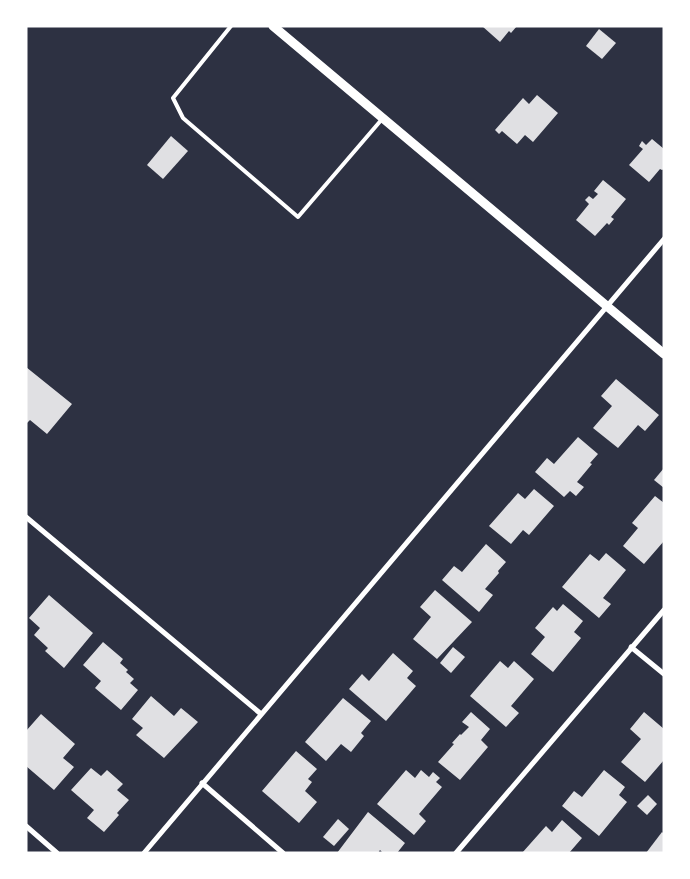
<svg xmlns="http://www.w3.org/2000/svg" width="690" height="879" font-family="Quicksand,sans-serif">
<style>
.building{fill:#e0e0e3}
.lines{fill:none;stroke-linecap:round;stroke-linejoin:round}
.service{stroke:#fff;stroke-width:4}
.minor{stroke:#fff;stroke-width:5}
.tertiary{stroke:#fff;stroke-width:9}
</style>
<rect width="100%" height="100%" fill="#2d3142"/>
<!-- building -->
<g class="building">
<polygon points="482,26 517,26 511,33 509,31 500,42"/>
<polygon points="599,29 616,43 602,59 586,46"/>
<polygon points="537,95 558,113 533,142 525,135 517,144 502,131 499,134 495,130 523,98 529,104"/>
<polygon points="171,136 188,151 163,179 147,165"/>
<polygon points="652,139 664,149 664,169 662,170 660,169 649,182 629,165 643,149 639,146 642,141 646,145"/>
<polygon points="603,180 626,199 611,217 614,219 609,225 607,223 595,236 576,220 589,204 585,200 589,196 593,199 598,194 594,191"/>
<polygon points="26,367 72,404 47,434 30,420 26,424"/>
<polygon points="616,379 659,415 645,431 638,425 618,448 593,428 612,406 601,396"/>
<polygon points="578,437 598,454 590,463 592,464 577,482 584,487 576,496 570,491 564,497 535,472 547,458 554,464"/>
<polygon points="664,468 664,488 654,480"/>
<polygon points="534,489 554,506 529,535 523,530 511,544 489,526 518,493 525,499"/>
<polygon points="655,496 664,503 664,541 644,564 623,546 638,528 632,523"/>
<polygon points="486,544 506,562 498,571 499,573 485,589 493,595 479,612 442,580 454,566 462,572"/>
<polygon points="606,553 626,570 603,598 611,604 599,618 562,587 590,554 599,561"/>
<polygon points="435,590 472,622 437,659 413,639 431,617 420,607"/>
<polygon points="49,595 93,633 64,668 45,651 48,648 34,635 40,628 29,618"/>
<polygon points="563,604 583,621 574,632 581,638 553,672 531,654 545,637 535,628 553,607 557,611"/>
<polygon points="103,642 123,659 120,663 128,670 126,672 134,679 130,683 138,690 121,710 95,688 101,681 83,665"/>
<polygon points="453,647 465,657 451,673 440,663"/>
<polygon points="393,653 413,671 407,678 416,686 386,721 349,689 362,674 369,681"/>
<polygon points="500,661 508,668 514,661 534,679 511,706 519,713 506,727 470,696"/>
<polygon points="151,696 174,716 181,708 198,722 164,758 136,735 143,728 132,719"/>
<polygon points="343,698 371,721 361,733 364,736 351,752 341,744 326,761 305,742"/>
<polygon points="471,712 490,729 481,740 488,747 460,780 438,762 454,744 452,743 460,734 461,735 469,727 462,722"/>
<polygon points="644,712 664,729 664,760 645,782 621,762 641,739 630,729"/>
<polygon points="41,714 75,744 63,758 74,767 54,790 26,766 26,731"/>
<polygon points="296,751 317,769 308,779 312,782 305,791 317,802 299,823 262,791"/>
<polygon points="91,768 101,776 107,770 123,784 117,790 129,800 117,813 119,815 104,832 87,818 94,810 71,790"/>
<polygon points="406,770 415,778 421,770 429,777 433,772 440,778 436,782 442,787 419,814 426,821 414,835 377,804"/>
<polygon points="604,770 625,787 619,795 627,802 599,836 562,806 574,791 582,797"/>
<polygon points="648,795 657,804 647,815 637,806"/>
<polygon points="368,812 405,843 397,853 383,853 380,850 378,853 337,853"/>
<polygon points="338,819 349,829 334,846 323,837"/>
<polygon points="562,820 582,838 569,853 522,853 546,826 552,832"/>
<polygon points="662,832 664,834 664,853 646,853"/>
</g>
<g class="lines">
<!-- service -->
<polyline class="service" points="231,26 173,98 183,118 298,217 383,118"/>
<!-- minor -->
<g class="minor">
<polyline points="26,517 261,714"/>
<polyline points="631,647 664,674"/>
<polyline points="202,783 283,853"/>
<polyline points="26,826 57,853"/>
<polyline points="144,853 664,239"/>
<polyline points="456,853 664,610"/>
</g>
<!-- tertiary -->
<polyline class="tertiary" points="273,26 664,354"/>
</g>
<!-- border -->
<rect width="690" height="879" fill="none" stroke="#ffffff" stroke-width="55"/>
</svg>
